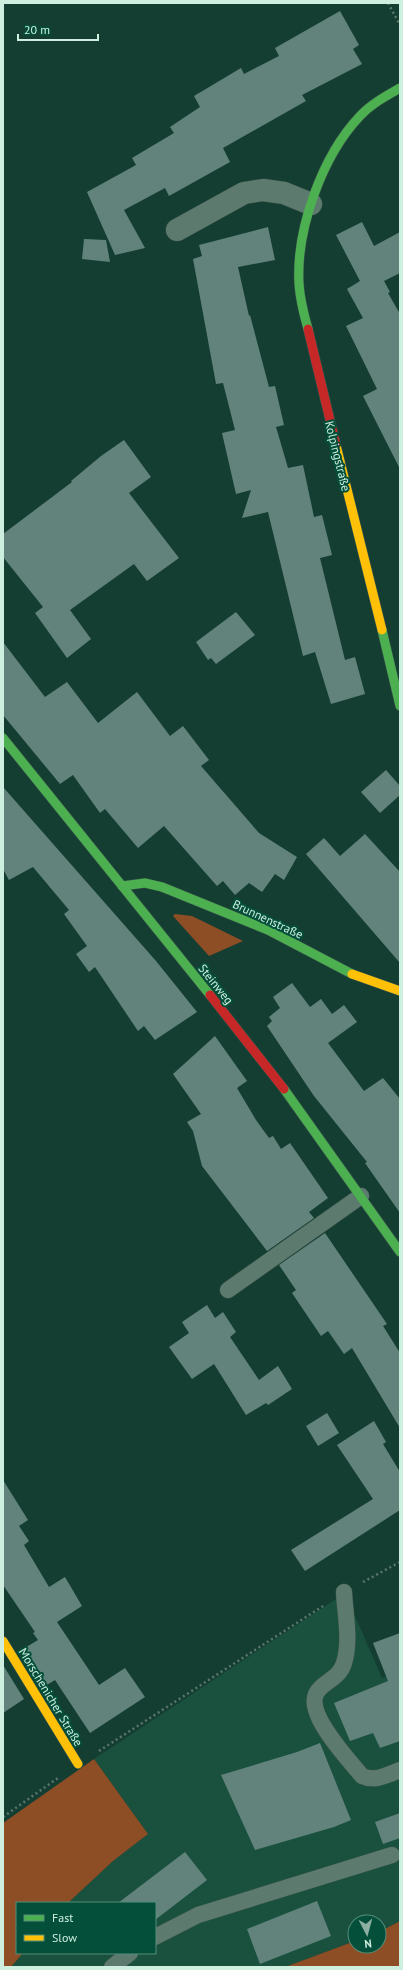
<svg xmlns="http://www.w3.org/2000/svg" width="403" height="1970" font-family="'PT Sans',sans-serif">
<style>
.built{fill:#19513e}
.green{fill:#8d4d25}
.building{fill:#62837c}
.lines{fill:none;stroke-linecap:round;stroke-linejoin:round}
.lane-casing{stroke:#3c564d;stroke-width:17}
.street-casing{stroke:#3c564d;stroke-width:23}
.fast-casing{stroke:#3c564d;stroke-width:10}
.slow-casing{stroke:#3c564d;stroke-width:10}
.jam-casing{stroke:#3c564d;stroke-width:10}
.path{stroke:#5b766d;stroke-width:2.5;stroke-dasharray:2 3;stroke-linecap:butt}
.lane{stroke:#5d7a6e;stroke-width:16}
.street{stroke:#5d7a6e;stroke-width:22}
.fast{stroke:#4caf50;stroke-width:9}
.slow{stroke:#ffc107;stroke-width:9}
.jam{stroke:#c62828;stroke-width:9}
.labels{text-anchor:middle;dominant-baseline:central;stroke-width:4;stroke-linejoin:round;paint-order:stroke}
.street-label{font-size:12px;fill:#ceeedf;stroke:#044f39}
</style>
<rect width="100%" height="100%" fill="#153e32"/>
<!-- built -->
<polygon class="built" points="345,1593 382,1678 397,1673 400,1681 400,1921 379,1932 379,1922 355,1922 355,1941 285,1967 11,1967 23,1953 155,1953 155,1903 68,1903 113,1861 148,1834 94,1759"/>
<!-- green -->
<g class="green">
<polygon points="175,914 192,916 243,941 209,956 173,916"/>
<polygon points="94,1759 148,1834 113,1861 68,1903 17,1903 17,1953 23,1953 11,1967 3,1967 3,1823"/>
<polygon points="400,1921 400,1967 285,1967 355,1941 355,1946 379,1946 379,1932"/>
</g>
<!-- building -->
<g class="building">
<polygon points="340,11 359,45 353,49 362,64 302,95 306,101 223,148 230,162 169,196 165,188 124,210 145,248 115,255 87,192 136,165 132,158 174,133 170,127 200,107 194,96 241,68 244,74 279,56 275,48"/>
<polygon points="362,222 374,246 400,232 400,273 384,281 390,292 388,293 400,314 400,469 363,396 377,389 346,326 363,318 347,289 360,281 336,235"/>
<polygon points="268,227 275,260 238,267 249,316 250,315 269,387 275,386 284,425 276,427 288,468 303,465 314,517 322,515 332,555 320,558 345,660 355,657 365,694 331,704 315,652 303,656 268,512 242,518 251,490 236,494 222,433 235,430 223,383 216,384 193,259 202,256 199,245"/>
<polygon points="84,239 106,240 110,262 82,259"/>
<polygon points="124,440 151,477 129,493 179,558 147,581 134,564 70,610 91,639 67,658 35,613 43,607 3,557 3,534 72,482 71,481 101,456"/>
<polygon points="236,612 255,635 216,664 211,658 208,660 196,642"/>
<polygon points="3,642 45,697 67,682 98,723 137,692 170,736 183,726 209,760 201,766 259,833 297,857 284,880 275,874 262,892 249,883 235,895 223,881 217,886 164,826 138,848 105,809 100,813 73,775 60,784 3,715"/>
<polygon points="386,770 400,786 400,795 380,813 361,792"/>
<polygon points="3,787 156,961 197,1012 155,1040 144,1026 138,1031 95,967 89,972 76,954 87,946 64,914 69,910 33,867 9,880 3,869"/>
<polygon points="365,834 400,872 400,963 306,854 324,838 340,856"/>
<polygon points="292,983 310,1007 321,999 332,1014 344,1005 357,1022 328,1043 364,1091 383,1078 400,1099 400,1213 365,1163 367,1162 314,1096 267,1026 272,1021 269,1017 280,1008 273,997"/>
<polygon points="215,1036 247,1081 237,1088 256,1120 269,1138 273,1136 281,1149 290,1143 328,1198 309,1212 314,1218 267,1251 202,1166 193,1131 187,1122 201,1114 173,1074"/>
<polygon points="325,1233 387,1324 383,1326 400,1353 400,1428 352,1348 344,1354 328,1331 321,1336 292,1293 296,1290 279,1265"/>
<polygon points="207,1305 215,1318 223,1312 236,1332 230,1337 259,1380 278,1366 292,1389 268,1405 266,1403 246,1415 214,1364 192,1379 169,1347 189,1333 182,1322"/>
<polygon points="327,1413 339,1433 318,1446 306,1426"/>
<polygon points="374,1421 386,1442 383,1444 400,1472 400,1510 305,1571 291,1550 373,1499 337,1445"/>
<polygon points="3,1480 28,1520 19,1526 29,1541 24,1545 49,1587 65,1577 82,1606 57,1622 99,1685 125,1668 145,1697 90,1733 55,1680 45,1686 23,1649 38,1640 33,1633 35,1632 3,1585"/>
<polygon points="400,1633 400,1741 380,1748 373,1733 350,1741 334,1703 388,1681 373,1643"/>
<polygon points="3,1665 24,1699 3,1713"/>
<polygon points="320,1743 351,1820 334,1827 255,1850 221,1775 297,1752"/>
<polygon points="400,1813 400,1838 383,1844 375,1822"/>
<polygon points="185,1852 207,1880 155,1920 155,1903 118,1903"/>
<polygon points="317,1901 331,1936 260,1964 247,1929"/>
</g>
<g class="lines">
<!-- lane casing -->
<g class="lane-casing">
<g id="lane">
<polyline points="228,1290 361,1196"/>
<path d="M344,1592C345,1614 351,1641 344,1663C339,1680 321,1682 316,1694C306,1715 349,1760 362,1776C375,1782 387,1775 400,1770"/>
<polyline points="155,1937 198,1915 392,1855"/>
<polyline points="112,1967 130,1953"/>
</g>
</g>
<!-- street casing -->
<g class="street-casing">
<polyline id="street" points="177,230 244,193 263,190 284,193 311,204"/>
</g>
<!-- fast casing -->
<g class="fast-casing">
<g id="fast">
<path d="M308,329C304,315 300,299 299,284C296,229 322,156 360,116C371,104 386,96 400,88"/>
<polyline points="382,630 400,706"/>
<polyline points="3,738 210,995"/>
<polyline points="122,886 145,883 162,887 268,930 352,974"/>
<polyline points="284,1089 400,1252"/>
</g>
</g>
<!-- slow casing -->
<g class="slow-casing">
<g id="slow">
<polyline points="336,445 382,630"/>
<polyline points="352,974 400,991"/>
<polyline points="3,1641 78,1764"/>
</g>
</g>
<!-- jam casing -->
<g class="jam-casing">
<g id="jam">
<polyline points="308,329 336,445"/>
<polyline points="210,995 284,1089"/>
</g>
</g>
<!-- path -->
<g class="path">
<polyline points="388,3 400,25"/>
<polyline points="363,1582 400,1562"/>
<polyline points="99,1751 323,1606"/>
<polyline points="3,1817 58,1778"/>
</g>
<!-- lane -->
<use href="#lane" class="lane"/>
<!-- street -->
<use href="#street" class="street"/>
<!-- fast -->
<use href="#fast" class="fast"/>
<!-- slow -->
<use href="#slow" class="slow"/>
<!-- jam -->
<use href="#jam" class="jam"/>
</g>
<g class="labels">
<!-- street labels -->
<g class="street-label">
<text transform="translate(338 456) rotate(76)">Kolpingstraße</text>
<text transform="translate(268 919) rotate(25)">Brunnenstraße</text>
<text transform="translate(216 984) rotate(51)">Steinweg</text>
<text transform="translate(51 1697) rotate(59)">Morschenicher Straße</text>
</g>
</g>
<!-- border -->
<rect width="403" height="1970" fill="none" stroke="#ceeedf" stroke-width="8"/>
<!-- legend -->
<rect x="16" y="1902" width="140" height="52" fill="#044f39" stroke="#558f7b"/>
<rect x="24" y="1915" width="20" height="6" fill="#4caf50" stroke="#558f7b"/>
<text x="52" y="1922" font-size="12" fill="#ceeedf">Fast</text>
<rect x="24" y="1935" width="20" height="6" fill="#ffc107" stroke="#558f7b"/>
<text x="52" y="1942" font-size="12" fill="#ceeedf">Slow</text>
<!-- north arrow -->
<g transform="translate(367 1934) rotate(174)"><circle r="19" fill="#044f39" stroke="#558f7b"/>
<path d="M0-3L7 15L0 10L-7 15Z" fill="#8db0a2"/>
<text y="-6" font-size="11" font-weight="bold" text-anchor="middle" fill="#ceeedf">N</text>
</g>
<!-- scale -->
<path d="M18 34v6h80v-6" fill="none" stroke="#ceeedf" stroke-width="2"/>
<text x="24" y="34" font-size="12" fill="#ceeedf" stroke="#044f39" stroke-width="3" paint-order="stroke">20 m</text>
</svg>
